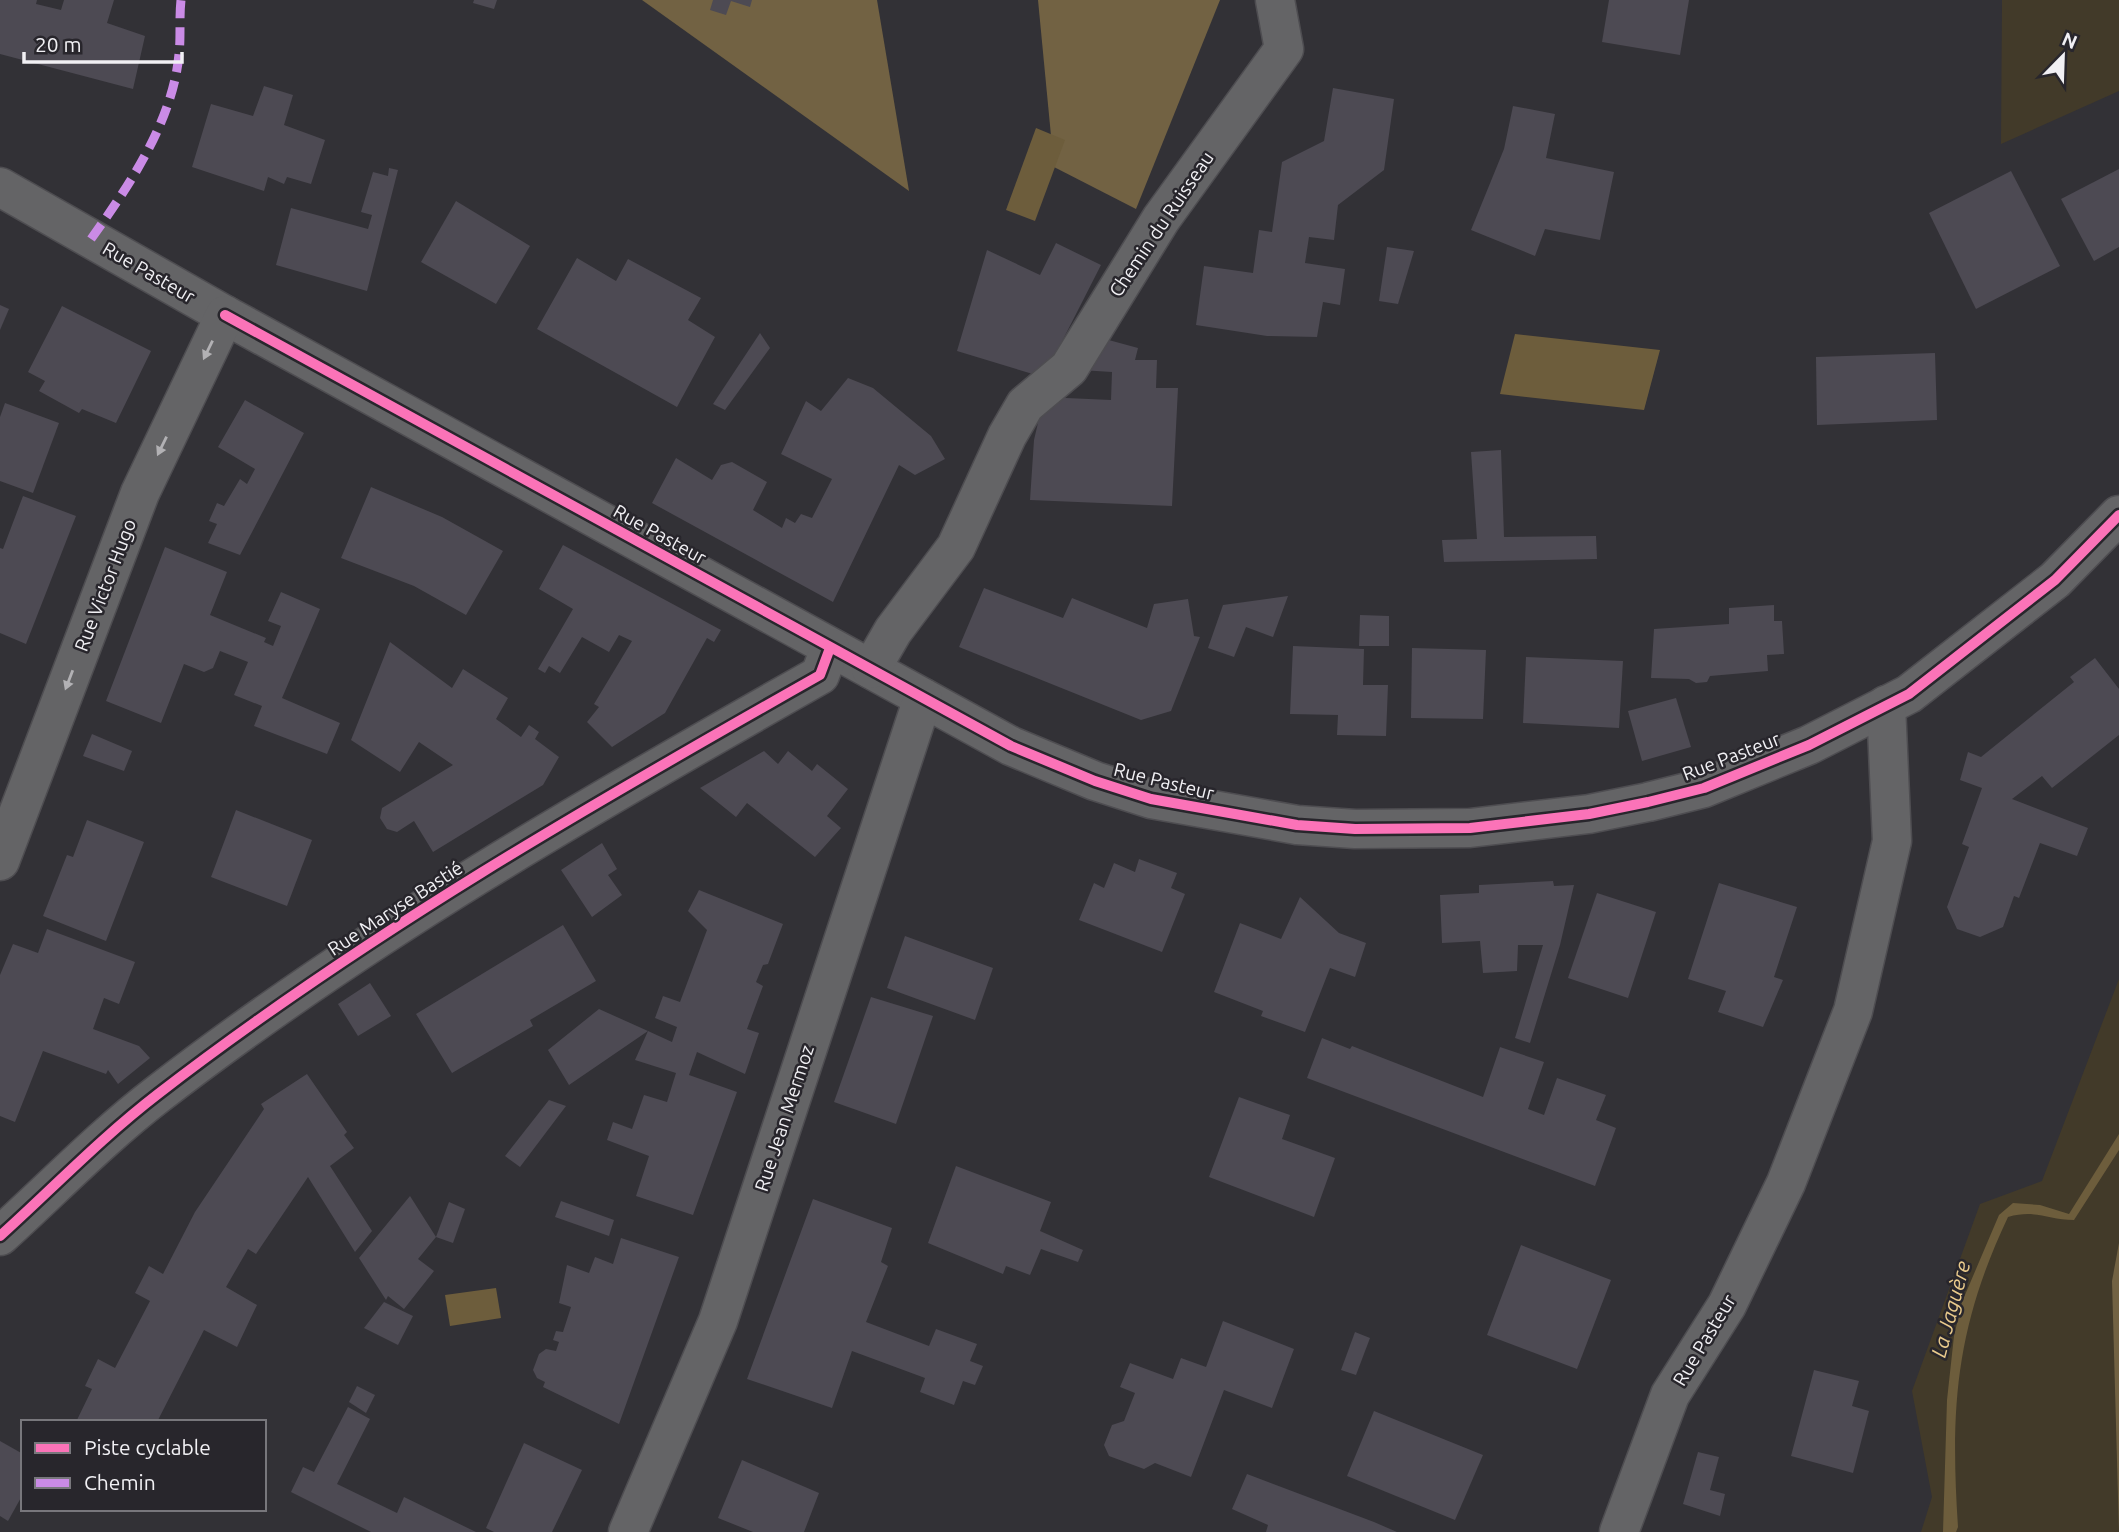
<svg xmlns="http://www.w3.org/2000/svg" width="2119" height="1532" font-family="Ubuntu,sans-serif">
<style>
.green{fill:#423a29}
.forest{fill:#726243}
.water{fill:#6d5d3c}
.building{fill:#4d4a53}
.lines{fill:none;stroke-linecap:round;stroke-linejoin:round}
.minor-casing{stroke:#4e4d51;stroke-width:41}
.minor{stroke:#646466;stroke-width:38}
.quiet{stroke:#ca8be6;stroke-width:9;stroke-dasharray:18 9;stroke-linecap:butt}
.cycleway-casing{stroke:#28262c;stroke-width:15}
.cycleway{stroke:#fb73b8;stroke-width:10}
.oneway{fill:#b2b1b4}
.labels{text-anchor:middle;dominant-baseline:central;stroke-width:5;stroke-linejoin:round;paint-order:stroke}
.street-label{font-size:19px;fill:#f1f0f4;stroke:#28262c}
.water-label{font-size:21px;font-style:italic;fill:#e9ca8c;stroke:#28262c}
</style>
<rect width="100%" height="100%" fill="#323136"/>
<!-- green -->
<g class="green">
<polygon points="2002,0 2119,0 2119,91 2001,144"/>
<polygon points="2119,979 2119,1532 1921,1532 1932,1497 1912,1391 1980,1204 2042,1181"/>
</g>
<!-- forest -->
<g class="forest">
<polygon points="642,0 877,0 909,191"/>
<polygon points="1038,0 1220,0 1136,209 1054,167"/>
<polygon points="2119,1243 2119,1532 2112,1281"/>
</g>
<!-- water -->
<g class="water">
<polygon points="1036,128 1065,140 1035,221 1006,210"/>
<polygon points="1515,334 1660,350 1644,410 1500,394"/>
<path d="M2119,1134V1150L2074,1220C2048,1220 2036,1209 2008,1217C1956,1327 1950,1406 1958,1527L1956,1532H1943L1947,1400L1954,1336L1962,1302L1999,1215L2013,1203L2040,1205L2069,1214Z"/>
<polygon points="496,1288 501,1318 450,1326 445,1295"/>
</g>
<!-- building -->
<g class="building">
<polygon points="0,0 37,0 36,4 61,10 64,0 114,0 107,23 145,36 133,89 0,54"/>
<polygon points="474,0 497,0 494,9 473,3"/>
<polygon points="713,0 752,0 750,7 731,1 726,15 710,10"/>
<polygon points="1609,0 1689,0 1680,55 1602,42"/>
<polygon points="264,86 293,95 284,125 325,140 311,184 287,177 284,184 268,177 264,191 192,167 211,104 253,116"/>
<polygon points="1333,88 1394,99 1384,170 1338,205 1334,240 1309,237 1305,263 1345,269 1340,305 1323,302 1317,337 1267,336 1196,325 1204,266 1253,273 1259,230 1272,232 1282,162 1324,141"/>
<polygon points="1513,106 1555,114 1546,158 1614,172 1600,240 1545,229 1535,256 1471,230 1504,149"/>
<polygon points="389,168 398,170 367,291 276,265 291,208 368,229 372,215 361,212 373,172 388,176"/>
<polygon points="2119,169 2119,247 2094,261 2061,199"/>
<polygon points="2011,171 2060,266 1976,309 1929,213"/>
<polygon points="456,201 530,246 496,304 421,262"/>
<polygon points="1056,243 1101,265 1050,365 1036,375 957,351 987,250 1040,275"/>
<polygon points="1387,247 1414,251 1398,304 1379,301"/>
<polygon points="577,258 616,281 628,259 701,298 688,320 715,337 677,407 537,329"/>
<polygon points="0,305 9,309 0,330"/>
<polygon points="62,306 151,351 116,423 82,409 79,413 39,391 45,381 28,372"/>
<polygon points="760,333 770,348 725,410 713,404"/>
<polygon points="1094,336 1138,348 1135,360 1157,360 1156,388 1178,388 1172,506 1030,500 1034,440 1044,397 1111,400 1112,372 1080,370"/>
<polygon points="1935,353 1937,420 1817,425 1816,357"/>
<polygon points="848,378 873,388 931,436 945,459 915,475 899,465 833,602 652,503 676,458 712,480 721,465 732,462 767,482 753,510 782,528 786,518 795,523 801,514 812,518 832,479 781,454 806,401 821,411"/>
<polygon points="245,400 304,433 240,555 208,543 217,524 209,521 217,503 224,506 240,479 247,484 255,469 218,447"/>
<polygon points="5,403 59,423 33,493 0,481 0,417"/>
<polygon points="1501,450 1504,537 1596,536 1597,559 1444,562 1442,540 1477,539 1471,452"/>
<polygon points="371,487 442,517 503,551 466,615 414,586 341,558"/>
<polygon points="23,496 76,516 26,644 0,633 0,548 3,549"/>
<polygon points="563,545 721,630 714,642 707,638 665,713 612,747 587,722 599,707 594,704 632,641 619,635 609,652 582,637 560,673 549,666 545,673 538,669 573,609 539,589"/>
<polygon points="165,547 227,572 210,615 266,638 264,642 273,646 281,626 268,621 281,592 320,609 282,698 340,723 327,754 254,726 262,706 234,695 248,662 220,651 213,668 204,672 184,664 161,723 106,701"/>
<polygon points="984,588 1063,618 1072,598 1147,628 1154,604 1188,599 1194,636 1200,637 1171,711 1141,720 959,647"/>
<polygon points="1288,596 1273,637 1246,627 1234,657 1208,648 1223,605"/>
<polygon points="1774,605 1774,621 1782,621 1784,654 1767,655 1768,671 1710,676 1707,682 1696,683 1689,679 1651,678 1654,629 1729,624 1729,608"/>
<polygon points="1360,615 1389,616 1389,646 1359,646"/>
<polygon points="390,642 452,688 463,669 508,698 496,719 521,737 529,725 539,732 535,739 559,757 543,785 433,852 414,821 397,832 387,829 380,818 382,808 453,765 419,742 400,772 351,740"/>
<polygon points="1293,646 1364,649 1363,685 1388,685 1386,736 1337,735 1338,715 1290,714"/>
<polygon points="1412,648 1486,650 1483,719 1411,718"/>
<polygon points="1526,657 1623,661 1619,728 1523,723"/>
<polygon points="2095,658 2119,689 2119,735 2052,788 2042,776 2012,799 2088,828 2077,856 2040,843 2019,898 2014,896 2003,927 1980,937 1957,929 1947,907 1969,847 1962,844 1982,788 1960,780 1968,752 1981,757 2074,682 2070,677"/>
<polygon points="1676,698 1691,747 1642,761 1628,711"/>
<polygon points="92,734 132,751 124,771 83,756"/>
<polygon points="764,751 778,764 788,751 812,771 817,764 848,789 827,816 841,828 815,857 747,803 736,817 700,788"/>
<polygon points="236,810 312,840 287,906 211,877"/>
<polygon points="87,820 144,842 106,941 43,916 67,855 73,857"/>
<polygon points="602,843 617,869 608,875 622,895 592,917 561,870"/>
<polygon points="1139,859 1177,873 1171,888 1185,894 1162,952 1079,920 1094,883 1104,888 1114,863 1135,872"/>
<polygon points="1553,881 1554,886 1574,885 1560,945 1530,1043 1515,1038 1543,945 1518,945 1517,971 1483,973 1480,941 1442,943 1440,895 1479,893 1479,885"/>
<polygon points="1719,883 1797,907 1774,977 1783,980 1763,1027 1718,1012 1726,991 1688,979"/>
<polygon points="699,890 783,924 768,964 763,965 756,982 763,986 747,1029 759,1033 745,1074 697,1052 689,1075 737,1092 693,1215 636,1196 649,1156 607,1140 613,1122 632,1129 644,1095 667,1102 676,1073 635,1060 648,1031 569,1085 548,1050 599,1009 648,1031 672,1042 677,1027 655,1018 663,996 680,1002 707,930 688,911"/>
<polygon points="1597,893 1656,912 1628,998 1568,978"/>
<polygon points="1300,897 1339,933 1366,943 1355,977 1330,968 1305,1032 1261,1016 1263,1011 1214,992 1240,923 1281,939"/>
<polygon points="563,925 596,981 530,1020 533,1026 452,1073 416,1014"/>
<polygon points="47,929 135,962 119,1004 104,998 93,1029 139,1046 150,1058 118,1084 108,1070 106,1074 43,1051 15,1122 0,1116 0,975 13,944 38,953"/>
<polygon points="905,936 993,968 975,1020 887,988"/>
<polygon points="370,983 391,1016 358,1036 338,1004"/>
<polygon points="871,997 933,1016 896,1124 834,1102"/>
<polygon points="1322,1038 1350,1049 1352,1046 1483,1097 1500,1047 1544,1062 1528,1109 1544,1115 1557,1078 1606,1095 1596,1120 1616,1128 1595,1186 1307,1078"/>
<polygon points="307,1074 347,1132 344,1135 354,1148 330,1166 372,1231 355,1252 308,1177 256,1254 248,1249 226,1287 257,1305 237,1347 204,1330 157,1422 76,1422 92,1389 85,1386 98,1359 115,1368 150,1301 135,1293 149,1266 163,1274 195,1212 264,1109 261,1104"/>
<polygon points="1239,1097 1290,1115 1282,1139 1335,1158 1314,1217 1209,1177"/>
<polygon points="549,1100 566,1106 520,1167 505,1156"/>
<polygon points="956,1166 1051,1202 1040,1231 1083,1250 1078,1262 1041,1249 1030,1275 1006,1266 1003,1274 928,1243"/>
<polygon points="410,1196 436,1237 418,1259 434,1271 404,1309 388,1296 386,1300 359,1258"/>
<polygon points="813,1199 892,1228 881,1262 888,1266 866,1322 929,1346 936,1329 977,1344 970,1361 983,1366 975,1385 963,1381 954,1405 920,1392 925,1378 852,1351 832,1408 747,1379"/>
<polygon points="561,1201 614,1220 609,1236 555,1217"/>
<polygon points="449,1202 465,1209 453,1243 436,1237"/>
<polygon points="621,1238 679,1257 619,1424 543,1387 545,1382 537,1378 533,1370 539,1354 546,1349 556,1351 559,1342 553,1340 556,1331 563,1332 571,1307 559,1303 567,1265 589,1273 595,1257 613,1264"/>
<polygon points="1521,1245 1611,1280 1577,1369 1487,1335"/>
<polygon points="384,1302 413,1316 398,1345 364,1328"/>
<polygon points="1223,1321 1294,1349 1272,1408 1224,1390 1191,1477 1155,1463 1144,1469 1109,1456 1104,1445 1112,1425 1124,1421 1135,1393 1120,1387 1130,1363 1173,1379 1181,1358 1206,1367"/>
<polygon points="1355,1332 1370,1338 1356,1375 1341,1370"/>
<polygon points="1814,1370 1859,1381 1852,1406 1869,1411 1853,1473 1791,1456"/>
<polygon points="357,1386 375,1395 366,1413 349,1402"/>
<polygon points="348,1407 370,1419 337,1484 397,1513 404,1497 476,1532 371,1532 291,1492 303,1467 314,1472"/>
<polygon points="1374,1411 1483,1455 1455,1520 1347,1476"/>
<polygon points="0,1441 23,1454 23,1494 8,1521 0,1516"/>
<polygon points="524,1443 582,1470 552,1532 494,1532 486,1528"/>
<polygon points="1698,1452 1719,1457 1710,1490 1725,1494 1720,1516 1683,1504"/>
<polygon points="742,1460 819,1493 804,1532 753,1532 718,1518"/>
<polygon points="1247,1474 1374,1522 1397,1532 1266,1532 1268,1525 1232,1509"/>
</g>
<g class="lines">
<!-- minor casing -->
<g class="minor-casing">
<g id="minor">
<polyline points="0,187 225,315 1011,746 1095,781 1151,799 1297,825 1355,829 1470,828 1589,814 1648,802 1704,788 1809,745 1909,694 2055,580 2119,515"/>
<polyline points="871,669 893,631 956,547 1007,436 1025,405 1069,368 1161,219 1284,49 1275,0"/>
<polyline points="0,861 140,493 225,315"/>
<path d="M0,1236C52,1189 102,1137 158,1094C365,934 592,804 820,675L830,648"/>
<polyline points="628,1532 718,1321 923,698"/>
<polyline points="1619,1532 1670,1395 1727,1305 1786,1183 1853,1011 1892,841 1886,705"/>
</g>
</g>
<!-- minor -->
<use href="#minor" class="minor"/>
<!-- quiet -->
<path class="quiet" d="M91,239C129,186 173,121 179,54C181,36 179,18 181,0"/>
<!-- cycleway casing -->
<g class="cycleway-casing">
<g id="cycleway">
<polyline points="225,315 1011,746 1095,781 1151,799 1297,825 1355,829 1470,828 1589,814 1648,802 1704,788 1809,745 1909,694 2055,580 2119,515"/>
<path d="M0,1236C52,1189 102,1137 158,1094C365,934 592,804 820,675L830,648"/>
</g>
</g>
<!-- cycleway -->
<use href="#cycleway" class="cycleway"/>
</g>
<!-- one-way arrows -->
<defs><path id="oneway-solid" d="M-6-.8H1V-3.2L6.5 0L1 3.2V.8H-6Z" transform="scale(1.75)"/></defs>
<g class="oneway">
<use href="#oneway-solid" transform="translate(208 350) rotate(116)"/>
<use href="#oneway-solid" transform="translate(162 446) rotate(116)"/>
<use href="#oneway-solid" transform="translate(69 680) rotate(111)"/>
</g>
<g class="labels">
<!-- street labels -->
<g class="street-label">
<text transform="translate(1161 224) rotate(-56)">Chemin du Ruisseau</text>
<text transform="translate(149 272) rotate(30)">Rue Pasteur</text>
<text transform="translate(660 534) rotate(29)">Rue Pasteur</text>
<text transform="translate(105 585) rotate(-69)">Rue Victor Hugo</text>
<text transform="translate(1731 756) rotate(-21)">Rue Pasteur</text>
<text transform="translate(1164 781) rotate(14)">Rue Pasteur</text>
<text transform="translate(395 908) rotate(-33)">Rue Maryse Bastié</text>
<text transform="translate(784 1118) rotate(-72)">Rue Jean Mermoz</text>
<text transform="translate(1704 1340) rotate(-59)">Rue Pasteur</text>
</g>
<!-- water labels -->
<g class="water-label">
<text transform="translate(1950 1309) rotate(-75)">La Jaguère</text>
</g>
</g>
<!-- legend -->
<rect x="21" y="1420" width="245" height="91" fill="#28262c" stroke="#78777c" stroke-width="2"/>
<rect x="35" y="1443" width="35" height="10" fill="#fb73b8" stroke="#78777c" stroke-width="2"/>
<text x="84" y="1455" font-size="21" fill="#f1f0f4">Piste cyclable</text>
<rect x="35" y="1478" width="35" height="10" fill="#ca8be6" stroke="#78777c" stroke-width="2"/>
<text x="84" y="1490" font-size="21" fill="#f1f0f4">Chemin</text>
<!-- north arrow -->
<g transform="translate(2063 56) rotate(23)" stroke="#28262c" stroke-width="5" paint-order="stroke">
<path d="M0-5L12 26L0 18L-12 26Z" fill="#f1f0f4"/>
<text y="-10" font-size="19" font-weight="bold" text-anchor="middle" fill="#f1f0f4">N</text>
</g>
<!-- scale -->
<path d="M24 52v10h158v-10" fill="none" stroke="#f1f0f4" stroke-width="3.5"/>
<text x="35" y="52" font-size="21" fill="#f1f0f4" stroke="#28262c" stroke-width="5" paint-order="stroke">20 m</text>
</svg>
